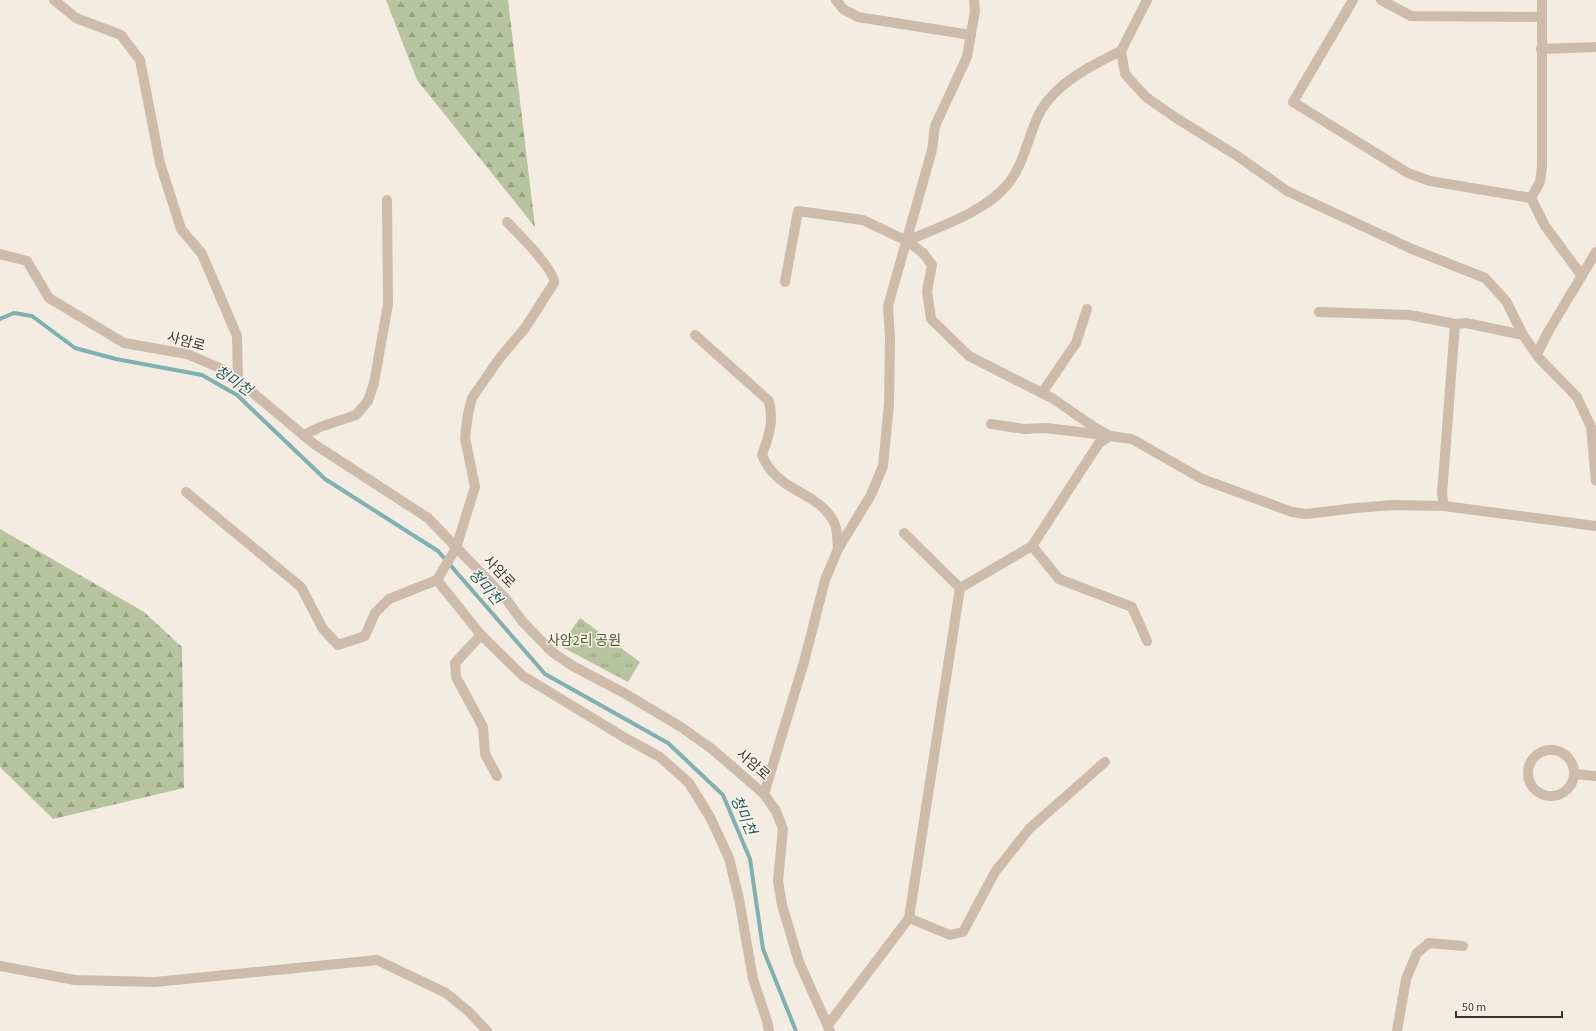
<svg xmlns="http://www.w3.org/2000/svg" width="1596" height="1031" font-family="'Source Sans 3','Noto Sans KR',sans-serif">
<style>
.grass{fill:url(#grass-tufts)}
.forest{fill:url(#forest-firs)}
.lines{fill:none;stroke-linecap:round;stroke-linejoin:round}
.stream{stroke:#7fb0b2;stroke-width:4}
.minor{stroke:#cdbbac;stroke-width:10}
.labels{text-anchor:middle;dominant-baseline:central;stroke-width:3;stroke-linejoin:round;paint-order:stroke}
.street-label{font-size:14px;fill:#3b302b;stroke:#fbf5ee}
.park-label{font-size:14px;fill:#4a5a2e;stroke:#fbf5ee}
.water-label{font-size:15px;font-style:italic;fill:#1f5a5e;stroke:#fbf5ee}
</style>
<defs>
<pattern id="grass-tufts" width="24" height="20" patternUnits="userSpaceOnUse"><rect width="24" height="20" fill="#b8c4a0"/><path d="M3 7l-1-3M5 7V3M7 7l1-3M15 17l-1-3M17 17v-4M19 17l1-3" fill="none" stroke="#97a083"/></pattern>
<pattern id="forest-firs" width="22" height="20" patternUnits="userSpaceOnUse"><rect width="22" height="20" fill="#b8c4a0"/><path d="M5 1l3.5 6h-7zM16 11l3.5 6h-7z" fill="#97a083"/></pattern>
</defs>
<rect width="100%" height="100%" fill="#f4ebe1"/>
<!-- grass -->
<polygon class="grass" points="580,618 640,662 628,682 560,646"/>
<!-- forest -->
<g class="forest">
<polygon points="386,0 508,0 535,227 417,80"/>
<polygon points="0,529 144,612 182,647 184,788 53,819 0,767"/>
</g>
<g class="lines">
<!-- stream -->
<polyline class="stream" points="0,319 14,313 32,316 75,348 116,359 202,375 237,395 325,479 438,551 545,674 668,743 723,795 750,859 763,949 796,1031"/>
<!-- minor -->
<g class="minor">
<polyline points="54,0 76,18 121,35 140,60 160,163 181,229 202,254 237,336 238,382"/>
<polyline points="836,0 843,9 858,17 971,35"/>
<polyline points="1147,0 1121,51 1125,74 1146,97 1173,116 1239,157 1287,191 1412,249 1485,278 1506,301 1523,335 1539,358 1577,397 1591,427 1596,481"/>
<polyline points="1353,0 1293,102 1408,173 1430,181 1531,198"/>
<polyline points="1381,0 1411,16 1541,17"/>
<polyline points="1541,49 1596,47"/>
<polyline points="1531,198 1540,182 1542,166 1542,0"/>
<polyline points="1531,198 1545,226 1582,276"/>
<path d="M907,241C938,227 985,212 1007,185C1025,164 1028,134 1041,110C1058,82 1092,65 1121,51"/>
<polyline points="0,254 27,261 49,298 124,343 187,354 220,368 252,392 314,444 428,518 506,599 522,621 551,651 571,665 624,693 681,727 712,749 764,794 776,811 783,829 778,881 782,905 799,962 830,1031"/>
<polyline points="785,282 798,211 863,220 907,241 923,253 932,265 927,291 931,319 969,356 1052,398 1094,427 1110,436"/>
<polyline points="1319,312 1410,315 1455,324 1466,323 1523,335"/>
<path d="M695,335L769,401C774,422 769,436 762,455C764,460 767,465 770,469C787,492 820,495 834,522C838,529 837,541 838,549"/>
<polyline points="1537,354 1548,332 1596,252"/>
<polyline points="1042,393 1076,343 1087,309"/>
<polyline points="991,424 1024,429 1046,428 1104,435"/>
<polyline points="304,435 320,427 356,415 368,401 374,383 388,304 387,200"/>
<path d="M186,492L301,587L323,629L338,645L365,636L375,613L389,599L437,580L456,548L475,487L465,438L468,414L472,398L499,359L525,328L554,283C556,271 517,232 507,222"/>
<polyline points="1444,506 1442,494 1455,324"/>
<polyline points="904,533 960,588"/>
<polyline points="1032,546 1059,579 1132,607 1147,641"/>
<polyline points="437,580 481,635 523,676 627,739 660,757 689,783 710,817 729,858 739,899 753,979 767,1021 769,1031"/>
<polyline points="960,588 1032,546 1099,443 1110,436 1132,439 1202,479 1292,512 1306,514 1356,508 1393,505 1444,506 1596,526"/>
<polyline points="481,635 455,663 456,677 483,727 485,754 497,776"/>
<circle cx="1551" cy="773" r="23"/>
<polyline points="1574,774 1596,776"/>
<polyline points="764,794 804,662 825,580 838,549 871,495 883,466 889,404 890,338 888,306 932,150 935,126 967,57 975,11 974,0"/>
<polyline points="909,918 950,935 963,932 995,872 1030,828 1105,762"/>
<polyline points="0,966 75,980 155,982 377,960 446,993 468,1011 487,1031"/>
<polyline points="828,1025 909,918 960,588"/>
<polyline points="1397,1031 1406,979 1417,953 1429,943 1463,946"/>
</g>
</g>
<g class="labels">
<!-- street labels -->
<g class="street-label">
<text transform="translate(186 342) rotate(15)">사암로</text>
<text transform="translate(499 572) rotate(46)">사암로</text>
<text transform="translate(753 765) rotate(41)">사암로</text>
</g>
<!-- park labels -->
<g class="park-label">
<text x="584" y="641">사암2리 공원</text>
</g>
<!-- water labels -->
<g class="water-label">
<text transform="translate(233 381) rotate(34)">청미천</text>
<text transform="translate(485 587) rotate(49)">청미천</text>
<text transform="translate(743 815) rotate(66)">청미천</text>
</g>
</g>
<!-- scale -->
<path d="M1456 1011v6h106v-6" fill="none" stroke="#3b302b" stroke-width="2"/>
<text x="1462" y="1011" font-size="12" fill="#3b302b" stroke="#fbf5ee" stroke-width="3" paint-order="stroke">50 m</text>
</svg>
